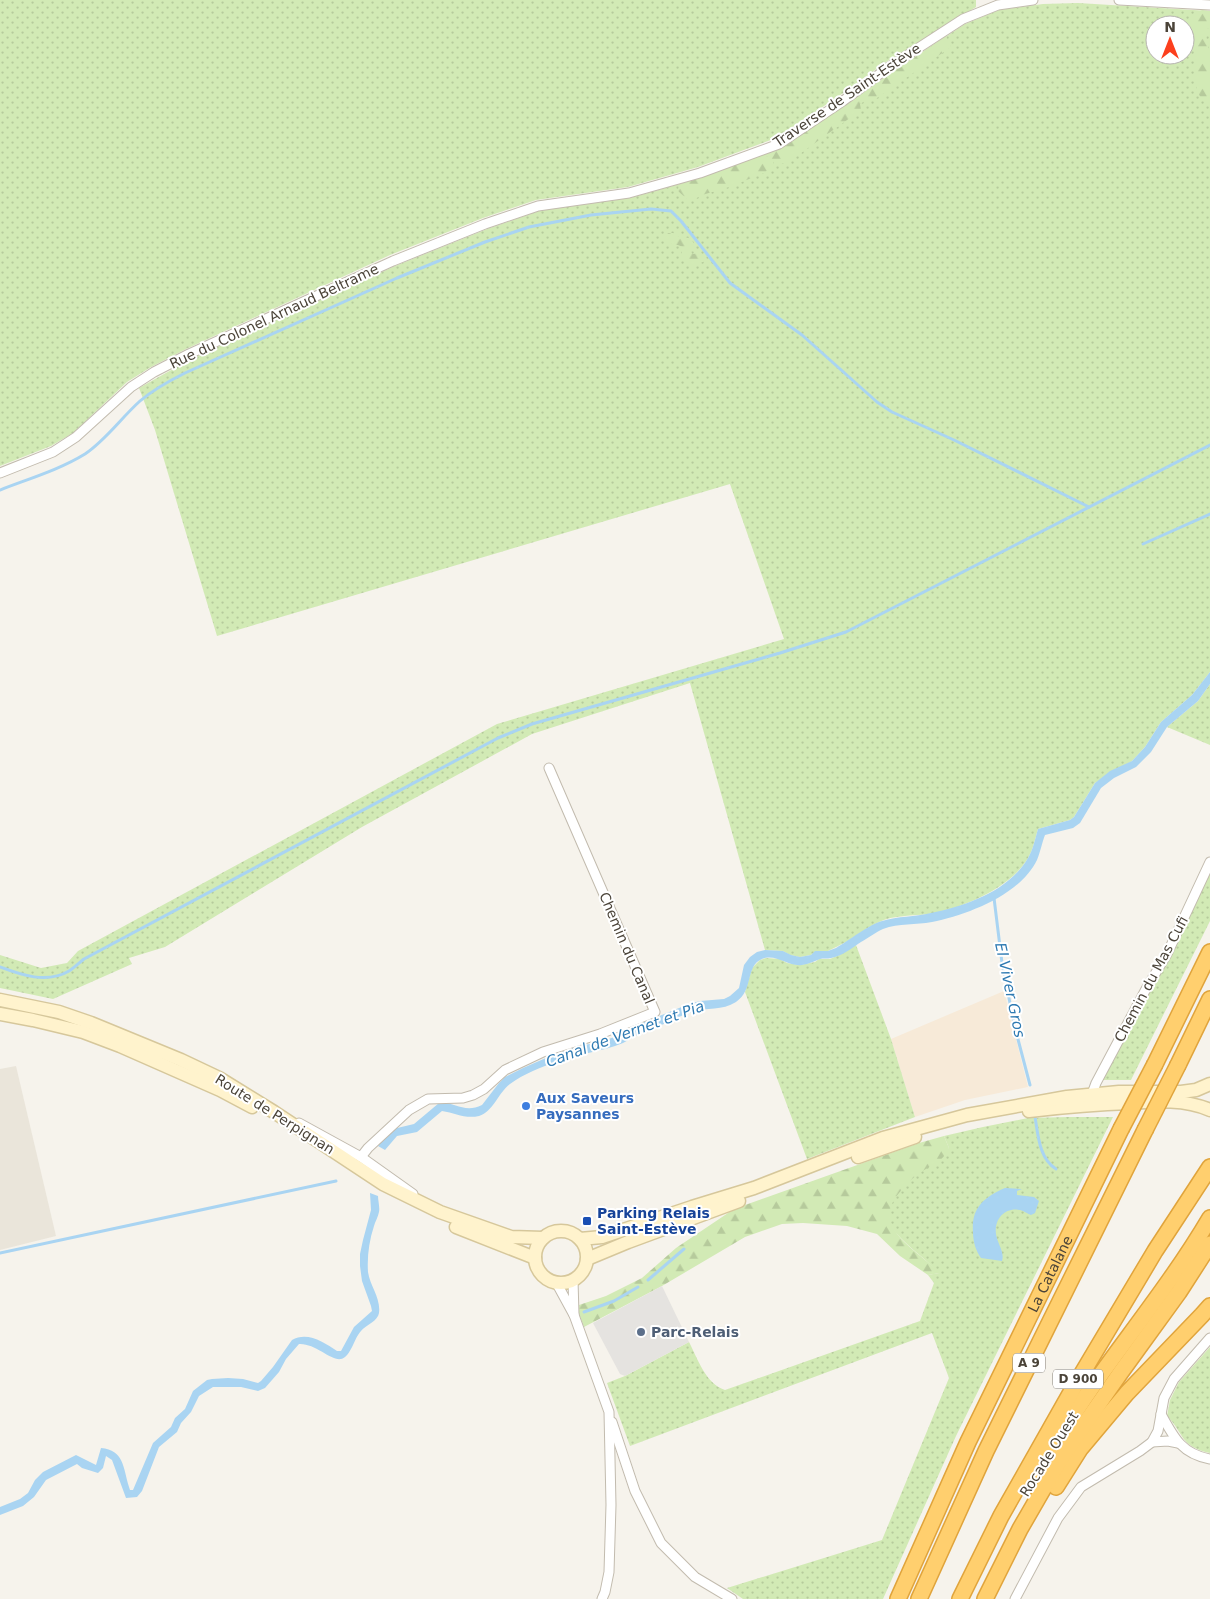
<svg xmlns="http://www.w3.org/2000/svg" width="1210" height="1599" font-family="'DejaVu Sans',sans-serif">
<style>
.residential{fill:#eae5da}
.commercial{fill:#f7ead8}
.grass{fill:url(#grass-dots);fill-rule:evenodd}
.forest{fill:url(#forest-firs)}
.parking{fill:#e5e3e0}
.water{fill:#a9d4f2}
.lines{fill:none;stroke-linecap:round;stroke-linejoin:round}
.stream{stroke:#a9d4f2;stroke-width:3}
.street-casing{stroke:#c2bbae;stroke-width:11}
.secondary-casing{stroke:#d6c79b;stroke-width:15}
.highway-casing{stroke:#e0a43c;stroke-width:18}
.street{stroke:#fff;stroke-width:9}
.secondary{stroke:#fff3cd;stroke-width:12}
.highway{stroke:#ffcf6e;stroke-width:15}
.highway-bridge-casing{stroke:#e0a43c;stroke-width:18;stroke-linecap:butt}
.highway-bridge{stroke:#ffcf6e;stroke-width:15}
.shop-dot{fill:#3f7fe0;stroke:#fff;stroke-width:2}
.transit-dot{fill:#1a4fb4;stroke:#fff;stroke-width:2}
.service-dot{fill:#5c6f8a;stroke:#fff;stroke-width:2}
.labels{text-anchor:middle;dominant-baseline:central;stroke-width:4;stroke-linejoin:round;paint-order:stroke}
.shield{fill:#fff;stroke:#817c74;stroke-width:1}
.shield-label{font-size:12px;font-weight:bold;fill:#4b4439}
.street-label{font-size:14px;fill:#4b4439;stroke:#fff}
.shop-label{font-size:14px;font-weight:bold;fill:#366cbe;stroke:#fff;text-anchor:start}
.transit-label{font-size:14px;font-weight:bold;fill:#164399;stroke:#fff;text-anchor:start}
.service-label{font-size:14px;font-weight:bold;fill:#4e5e75;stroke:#fff;text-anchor:start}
.water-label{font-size:15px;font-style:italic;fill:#2e7ab2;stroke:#fff}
</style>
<defs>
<pattern id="grass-dots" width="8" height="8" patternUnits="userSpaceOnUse" patternTransform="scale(1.25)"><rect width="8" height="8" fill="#d2eab5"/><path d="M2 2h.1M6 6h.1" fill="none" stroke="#b6ca9c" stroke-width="1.8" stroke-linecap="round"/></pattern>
<pattern id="forest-firs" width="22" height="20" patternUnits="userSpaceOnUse" patternTransform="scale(1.25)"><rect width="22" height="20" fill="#d2eab5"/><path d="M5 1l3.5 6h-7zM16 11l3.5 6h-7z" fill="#b6ca9c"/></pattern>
</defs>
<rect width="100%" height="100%" fill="#f6f3ec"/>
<!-- residential -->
<polygon class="residential" points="16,1066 56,1236 0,1250 0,1069"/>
<!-- commercial -->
<polygon class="commercial" points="1004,991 1028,1087 965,1100 915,1117 891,1039"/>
<!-- grass -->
<g class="grass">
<polygon points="0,0 976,0 976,7 886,62 839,96 776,138 698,167 628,187 536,200 483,218 390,255 186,349 151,367 127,382 73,433 51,446 0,466"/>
<path d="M1078,3L1210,11V672L1192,695L1161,722L1145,747L1132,761L1095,783L1074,817L1070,820L1038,829C1035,839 1033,850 1028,858C1011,888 961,909 928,914C912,916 893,915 879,922C868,927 857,935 846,942L847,943L846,942L828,951H816L811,955L800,957L790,955L783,951L765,950L690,683L532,734L362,827L165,947L129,958L132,964L53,999L0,988V955L41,968L67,963L78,951L497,724L784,639L730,484L217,636L155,430L139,388L191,359L395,266L487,229L539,211L630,198L701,178L781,148L846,105L892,72L965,24L999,10L1043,4ZM1155,25H1185V55H1155Z"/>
<polygon points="1210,684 1210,745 1167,727 1198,701"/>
<polygon points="1210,873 1210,921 1131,1080 1102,1080 1150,991 1171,956"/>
<polygon points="856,945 891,1039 915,1117 807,1159 745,992 752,968 760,960 766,958 780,959 787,963 800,965 815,962 819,959 830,959 839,955"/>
<path d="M1069,1117H1113L956,1436L883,1599H743L727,1588L882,1540L949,1378L932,1333L630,1446L607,1383L625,1376L689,1342C698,1359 705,1383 725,1390L920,1321L934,1283L928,1275L939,1273C926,1259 909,1248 896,1233C889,1224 886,1211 892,1201C902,1183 933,1162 949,1148L944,1136L983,1127L1028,1118Z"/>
<path d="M1210,1347V1453C1179,1446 1185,1434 1167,1416L1170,1400L1179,1382Z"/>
</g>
<!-- forest -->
<g class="forest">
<path d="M1202,10L1210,11V28L1207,29C1206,37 1206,44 1210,51V106C1190,94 1197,71 1194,51C1192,43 1188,36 1186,28L1198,12Z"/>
<polygon points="946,36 951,47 874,100 865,101 860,104 861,110 790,161 781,164 774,161 772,167 764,173 729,187 702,195 695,199 687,199 678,191 679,184 701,178 762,155 767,157 769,153 781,148"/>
<polygon points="668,233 673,233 679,237 689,238 693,242 695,246 690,251 693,254 700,253 705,255 706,258 703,262 692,265 686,262 682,257 682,251 685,248 678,245 673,245 665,238"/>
<path d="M944,1136L949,1148C944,1161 933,1164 921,1172C912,1178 906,1185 899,1193C869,1228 919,1251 940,1273L928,1275L900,1256L877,1234L847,1226L803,1223L782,1224L745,1237L662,1286L584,1327L576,1306L606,1296L642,1278L676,1248L734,1209L919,1143Z"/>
</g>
<!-- parking -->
<polygon class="parking" points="662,1286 689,1342 625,1376 620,1374 593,1323"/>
<!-- water -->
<g class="water">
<path d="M1210,672V684L1198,701L1167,727L1151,752L1136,767L1114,778L1101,788L1080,823L1073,828L1045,835C1042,843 1040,853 1037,860C1020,895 967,915 932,922C916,925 899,923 883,929C876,932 868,938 861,942C852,948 842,956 831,958C827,959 823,958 820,959C814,961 809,964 802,965C788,967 776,953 762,959C745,966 754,990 736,1002C722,1011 707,1007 692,1012C682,1015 673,1020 664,1024C658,1026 652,1028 646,1030C638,1034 631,1039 623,1043C602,1052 579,1053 558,1061C542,1067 523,1074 510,1084C498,1093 493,1112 479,1116C465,1119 455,1113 442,1111L417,1132L397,1136L385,1150L378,1146L384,1137L393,1129L414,1124L439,1103C454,1101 464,1114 482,1105L499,1083L505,1077L523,1068L555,1054L579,1046L600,1042L620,1035L642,1023L689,1004L700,1001L724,999L730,996L739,988L744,965L750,957L757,952L765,950L783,951L791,955L800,957L811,955L815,951H828L836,948C848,941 870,924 882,921C898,916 915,917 931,913C966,906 1009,891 1028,858C1033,850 1035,839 1038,829L1070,820L1074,817L1095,783L1110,771L1132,761L1145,747L1161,722L1192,695Z"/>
<path d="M1005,1188L1022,1189L1017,1191V1195L1034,1197L1039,1201L1035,1213L1031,1215C1028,1214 1024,1211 1020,1210C1005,1207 994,1219 996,1234C997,1243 1005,1252 1002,1261L981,1258C976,1251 973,1242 973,1232C971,1208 984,1197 1005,1188Z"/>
<path d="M370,1193L378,1196C378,1201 380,1207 379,1212C378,1217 375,1222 374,1226C369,1241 367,1257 368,1272C370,1286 381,1298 379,1313C378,1321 366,1325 361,1331C354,1338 351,1357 341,1359C331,1361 315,1343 299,1344L286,1359L279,1372L265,1388L258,1391L241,1387H213L199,1396L191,1412L181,1423L177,1432L159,1447L142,1491L137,1497L126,1498L112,1460L106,1456L103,1468L98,1473L82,1468L77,1464L46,1480L34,1497L23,1506L0,1515V1507L20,1499L28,1493L35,1480L43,1472L76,1455L96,1465L101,1448C124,1450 123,1467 129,1487L130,1490H133L153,1443L171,1427L175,1418L185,1409L193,1391L207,1380L212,1379L228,1378L243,1379L258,1383L261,1381L273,1367L292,1340C307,1331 324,1342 337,1351H341L354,1327L372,1311L371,1306L362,1281L360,1266V1254L363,1240L371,1210Z"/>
</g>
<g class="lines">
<!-- stream -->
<g class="stream">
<path d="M0,490C28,479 59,470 85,454C106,440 121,418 140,401C154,389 169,381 185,373L397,278L485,242L529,227L591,215L651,209L671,211L681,221L730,283L802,335L877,402L892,412L954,440L1089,507"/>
<polyline points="1143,544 1210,514"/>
<polyline points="994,898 1002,963 1015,1028 1030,1085"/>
<path d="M0,967C21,975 47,984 69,971C74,968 79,963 84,959L498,738L532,724L780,653L846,632L1210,445"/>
<path d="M1035,1117C1038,1134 1039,1159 1056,1169"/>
<polyline points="0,1253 336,1181"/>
<polyline points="648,1280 684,1249"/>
<polyline points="584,1312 614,1301 638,1287"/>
</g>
<!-- street casing -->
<g class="street-casing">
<g id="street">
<polyline points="1119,0 1210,5"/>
<polyline points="0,473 53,452 76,437 131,387 154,372 189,354 393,261 485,224 538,206 629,193 700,173 779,144 843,101 889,67 963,19 998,5 1033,0"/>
<polyline points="1092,1094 1096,1083 1146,989 1167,954 1210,862"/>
<polyline points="299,1123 361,1157 413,1194"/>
<polyline points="361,1157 368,1148 409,1110 428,1099 463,1098 473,1095 484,1089 505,1070 543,1052 600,1034 655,1012 549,768"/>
<polyline points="573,1280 574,1315"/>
<polyline points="556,1282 574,1315 609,1412 611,1505 609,1572 605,1592 602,1599"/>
<path d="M1161,1414C1174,1438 1182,1454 1210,1459"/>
<polyline points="612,1422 635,1491 661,1543 695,1577 732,1599"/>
<polyline points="1152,1442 1168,1441 1178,1443"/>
<polyline points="1015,1599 1058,1518 1081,1487 1140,1451 1152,1442 1158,1431 1164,1398 1174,1379 1210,1338"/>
</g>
</g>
<!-- secondary casing -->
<g class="secondary-casing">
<g id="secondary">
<polyline points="0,1000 59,1012 91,1023 181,1060 219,1078 274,1112 383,1184 440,1212 511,1237 543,1238"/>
<polyline points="0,1014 33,1020 83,1032 120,1046 220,1090 252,1107"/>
<path d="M1029,1111C1063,1107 1096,1104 1130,1103C1157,1101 1185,1099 1210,1110"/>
<polyline points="858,1157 915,1137"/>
<polyline points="456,1227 535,1258"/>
<circle cx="561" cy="1257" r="26"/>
<polyline points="580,1239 602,1237 692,1207 754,1188 883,1138 967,1115 1067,1097 1119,1092 1181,1092 1196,1090 1210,1084"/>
<polyline points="587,1259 628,1242 739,1201"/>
</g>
</g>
<!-- highway casing -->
<g class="highway-casing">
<g id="highway">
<polyline points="1155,1064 1210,952"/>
<polyline points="1178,1065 1210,999"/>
<path d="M1035,1476C1055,1443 1076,1409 1099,1377C1137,1324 1177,1274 1210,1218"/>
<polyline points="1056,1487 1080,1449 1127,1393 1202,1315 1210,1306"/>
<path id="s1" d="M898,1599L968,1442L1121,1129"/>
<polyline points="919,1599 986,1451 1145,1130"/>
<polyline points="960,1599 1001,1516 1074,1387 1155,1251 1210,1167"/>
<polyline points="985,1599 1020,1529 1061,1458 1121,1372 1179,1292 1210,1244"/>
</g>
</g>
<!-- street -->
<use href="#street" class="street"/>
<!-- secondary -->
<use href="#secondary" class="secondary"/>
<!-- highway -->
<use href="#highway" class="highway"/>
<!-- highway-bridge casing -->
<g class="highway-bridge-casing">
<g id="highway-bridge">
<polyline points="1121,1129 1155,1064"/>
<polyline points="1145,1130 1178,1065"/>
</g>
</g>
<!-- highway-bridge -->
<use href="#highway-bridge" class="highway-bridge"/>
</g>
<!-- markers -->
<circle class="shop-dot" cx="526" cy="1106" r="5"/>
<rect class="transit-dot" x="582" y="1216" width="10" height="10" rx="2.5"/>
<circle class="service-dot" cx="641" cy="1332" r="5"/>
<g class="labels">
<!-- shield labels -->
<g class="shield">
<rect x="1013" y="1353.5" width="32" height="19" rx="4"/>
<rect x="1053" y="1369.5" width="50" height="19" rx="4"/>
</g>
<g class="shield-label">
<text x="1029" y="1363">A 9</text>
<text x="1078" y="1379">D 900</text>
</g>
<!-- street labels -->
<g class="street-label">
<text transform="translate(847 95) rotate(-34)">Traverse de Saint-Estève</text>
<text transform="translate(274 316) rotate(-25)">Rue du Colonel Arnaud Beltrame</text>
<text transform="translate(627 948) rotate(67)">Chemin du Canal</text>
<text transform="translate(1151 979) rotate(-62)">Chemin du Mas Cufi</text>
<text transform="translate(275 1114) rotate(32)">Route de Perpignan</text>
<text stroke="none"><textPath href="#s1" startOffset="359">La Catalane</textPath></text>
<text transform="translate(1049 1454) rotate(-58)">Rocade Ouest</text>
</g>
<!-- shop labels -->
<g class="shop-label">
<text x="536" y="1098">Aux Saveurs<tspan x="536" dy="16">Paysannes</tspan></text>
</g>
<!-- transit labels -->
<g class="transit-label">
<text x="597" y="1213">Parking Relais<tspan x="597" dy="16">Saint-Estève</tspan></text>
</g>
<!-- service labels -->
<g class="service-label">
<text x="651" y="1332">Parc-Relais</text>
</g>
<!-- water labels -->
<g class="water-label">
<text transform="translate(1010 990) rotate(78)">El Viver Gros</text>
<text transform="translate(625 1034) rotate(-20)">Canal de Vernet et Pia</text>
</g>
</g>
<!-- north arrow -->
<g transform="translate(1170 40)"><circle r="24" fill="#ffffff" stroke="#b7b4b0"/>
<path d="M0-4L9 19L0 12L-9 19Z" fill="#fc3f1d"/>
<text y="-8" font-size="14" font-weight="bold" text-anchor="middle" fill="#4b4439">N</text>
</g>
</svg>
